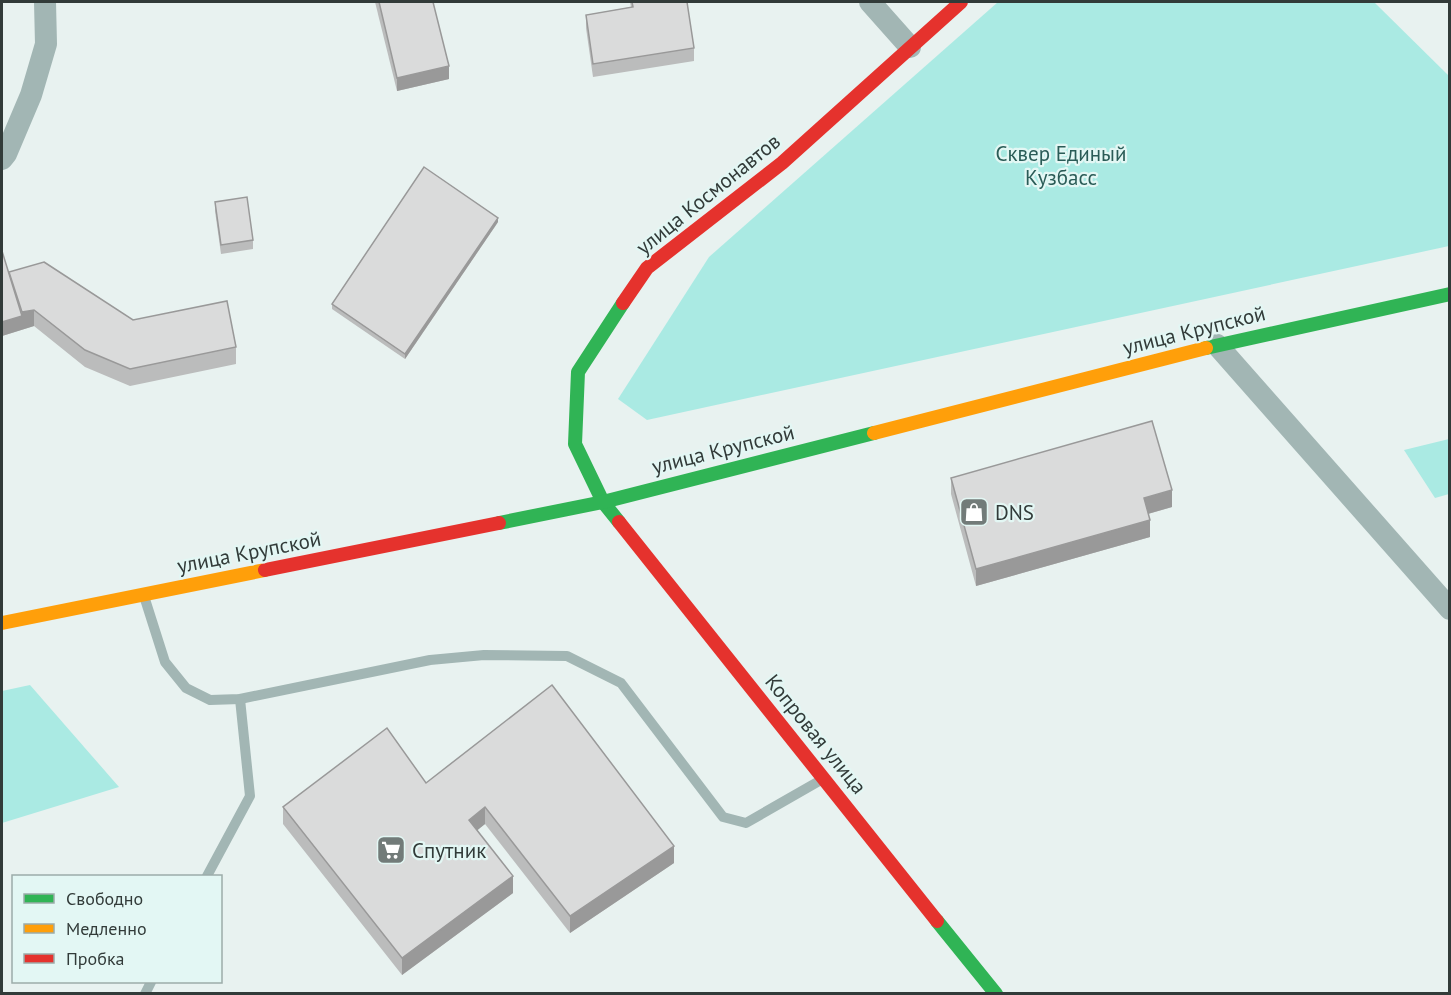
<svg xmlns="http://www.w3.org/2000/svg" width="1451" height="995" font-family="'PT Sans',sans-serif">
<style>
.green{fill:#aaeae3}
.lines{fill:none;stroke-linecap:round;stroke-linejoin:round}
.lane{stroke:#a2b6b4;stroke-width:10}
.street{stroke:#a2b6b4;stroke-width:22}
.fast{stroke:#30b455;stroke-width:14}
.slow{stroke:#ff9f0a;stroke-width:14}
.jam{stroke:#e5322d;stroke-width:14}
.wall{fill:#bbbcbc}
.shaded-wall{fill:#999}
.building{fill:#dadbdb;stroke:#999;stroke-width:1.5}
.labels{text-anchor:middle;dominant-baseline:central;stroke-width:4.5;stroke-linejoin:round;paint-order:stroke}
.park-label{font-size:21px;fill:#2a5c57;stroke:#e3f7f4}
.street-label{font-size:21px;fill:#323b39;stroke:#e3f7f4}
.poi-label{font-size:21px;fill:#323b39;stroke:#e3f7f4;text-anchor:start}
</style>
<rect width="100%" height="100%" fill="#e8f2f0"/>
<!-- green -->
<g class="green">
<polygon points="998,2 1374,2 1449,76 1449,246 647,420 618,399 709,257"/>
<polygon points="1449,439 1449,494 1435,498 1404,450"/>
<polygon points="30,685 119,787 2,823 2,691"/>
</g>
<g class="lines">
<!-- lane -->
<g class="lane">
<polyline points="144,596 165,662 186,688 210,700 240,699 430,660 484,655 567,656 621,683 723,817 746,823 821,780"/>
<polyline points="207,876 250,796 240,699"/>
<polyline points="145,994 151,982"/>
</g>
<!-- street -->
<g class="street">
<polyline points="870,2 910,47"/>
<polyline points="2,159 6,154 31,95 46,44 45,2"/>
<polyline points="1217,345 1450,609"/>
</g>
<!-- fast -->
<g class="fast">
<polyline points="1206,348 1450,294"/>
<polyline points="619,522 603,502 575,444 578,372 623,303"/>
<polyline points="499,523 603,502 874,433"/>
<polyline points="937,921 996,994"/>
</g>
<!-- slow -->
<g class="slow">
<polyline points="874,433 1206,348"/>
<polyline points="2,623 265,570"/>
</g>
<!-- jam -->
<g class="jam">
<polyline points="623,303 647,268 782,163 961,2"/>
<polyline points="619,522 937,921"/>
<polyline points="265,570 499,523"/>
</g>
</g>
<!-- wall -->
<g class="wall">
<polygon points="375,2 433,2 449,79 397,91"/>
<polygon points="630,2 687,2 694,48 694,61 593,77 586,28 586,15 631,7"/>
<polygon points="215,202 253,240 253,249 221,254 215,211"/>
<polygon points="498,222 405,359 332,309 332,304"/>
<polygon points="2,251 9,276 9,272 133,320 236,347 236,364 130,386 85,367 34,326 2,336"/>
<polygon points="951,478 1172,507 1148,514 1150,537 976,586 951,494"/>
<polygon points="426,783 674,863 570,933 485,824 477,830 513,893 402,975 283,824 283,807"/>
</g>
<!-- shaded-wall -->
<g class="shaded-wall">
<polygon points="449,66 449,79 397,91 397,78"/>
<polygon points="498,218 498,222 405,359 405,354"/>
<polygon points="34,310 34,326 2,336 2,322 22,316 22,312"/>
<polygon points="1172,490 1172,507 1144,515 1144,498"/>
<polygon points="1150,520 1150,537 976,586 976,569"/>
<polygon points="485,807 485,824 469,837 469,820"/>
<polygon points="674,846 674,863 570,933 570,916"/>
<polygon points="513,876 513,893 402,975 402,958"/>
</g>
<!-- building -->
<g class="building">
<polygon points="379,2 433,2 449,66 397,78"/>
<polygon points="632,2 687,2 694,48 593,64 586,15 633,7"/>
<polygon points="424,167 498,218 405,354 332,304"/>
<polygon points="247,197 253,240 221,245 215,202"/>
<polygon points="2,251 22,316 2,322"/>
<polygon points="44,262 133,320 227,301 236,347 130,369 85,350 34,310 22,312 9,272"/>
<polygon points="1152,421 1172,490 1144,498 1150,520 976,569 951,478"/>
<polygon points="552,685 674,846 570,916 485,807 469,820 513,876 402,958 283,807 387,728 426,783"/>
</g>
<!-- icons -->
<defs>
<g id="shop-square" transform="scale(1.5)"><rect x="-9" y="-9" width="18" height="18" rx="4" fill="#727b79" stroke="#e3f7f4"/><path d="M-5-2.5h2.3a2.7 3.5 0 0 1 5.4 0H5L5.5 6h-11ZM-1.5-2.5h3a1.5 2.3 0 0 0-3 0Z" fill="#fff"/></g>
<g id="supermarket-square" transform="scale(1.5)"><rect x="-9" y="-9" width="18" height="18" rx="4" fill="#727b79" stroke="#e3f7f4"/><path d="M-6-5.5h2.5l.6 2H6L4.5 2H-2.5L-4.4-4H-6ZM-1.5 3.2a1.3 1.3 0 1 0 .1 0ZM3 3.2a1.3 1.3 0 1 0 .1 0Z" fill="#fff"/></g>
</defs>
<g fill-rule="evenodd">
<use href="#shop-square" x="974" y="512"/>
<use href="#supermarket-square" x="391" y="850"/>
</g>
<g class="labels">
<!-- park labels -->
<g class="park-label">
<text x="1061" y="153">Сквер Единый<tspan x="1061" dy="24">Кузбасс</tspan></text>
</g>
<!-- street labels -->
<g class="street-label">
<text transform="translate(708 194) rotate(-39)">улица Космонавтов</text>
<text transform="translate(1194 330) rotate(-14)">улица Крупской</text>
<text transform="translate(723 449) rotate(-14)">улица Крупской</text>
<text transform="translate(249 552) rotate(-11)">улица Крупской</text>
<text transform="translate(816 734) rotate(51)">Копровая улица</text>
</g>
<!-- poi labels -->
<g class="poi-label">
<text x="995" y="512">DNS</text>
<text x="412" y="850">Спутник</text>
</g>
</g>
<!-- border -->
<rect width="1451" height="995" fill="none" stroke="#323b39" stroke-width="6"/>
<!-- legend -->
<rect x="12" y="875" width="210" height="108" fill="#e3f7f4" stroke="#9caca9" stroke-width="1.5"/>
<rect x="24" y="894" width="30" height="9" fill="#30b455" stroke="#9caca9" stroke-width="1.5"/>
<text x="66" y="905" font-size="18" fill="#323b39">Свободно</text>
<rect x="24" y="924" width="30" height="9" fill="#ff9f0a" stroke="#9caca9" stroke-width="1.5"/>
<text x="66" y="935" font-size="18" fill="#323b39">Медленно</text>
<rect x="24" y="954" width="30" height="9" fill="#e5322d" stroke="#9caca9" stroke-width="1.5"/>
<text x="66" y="965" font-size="18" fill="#323b39">Пробка</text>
</svg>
